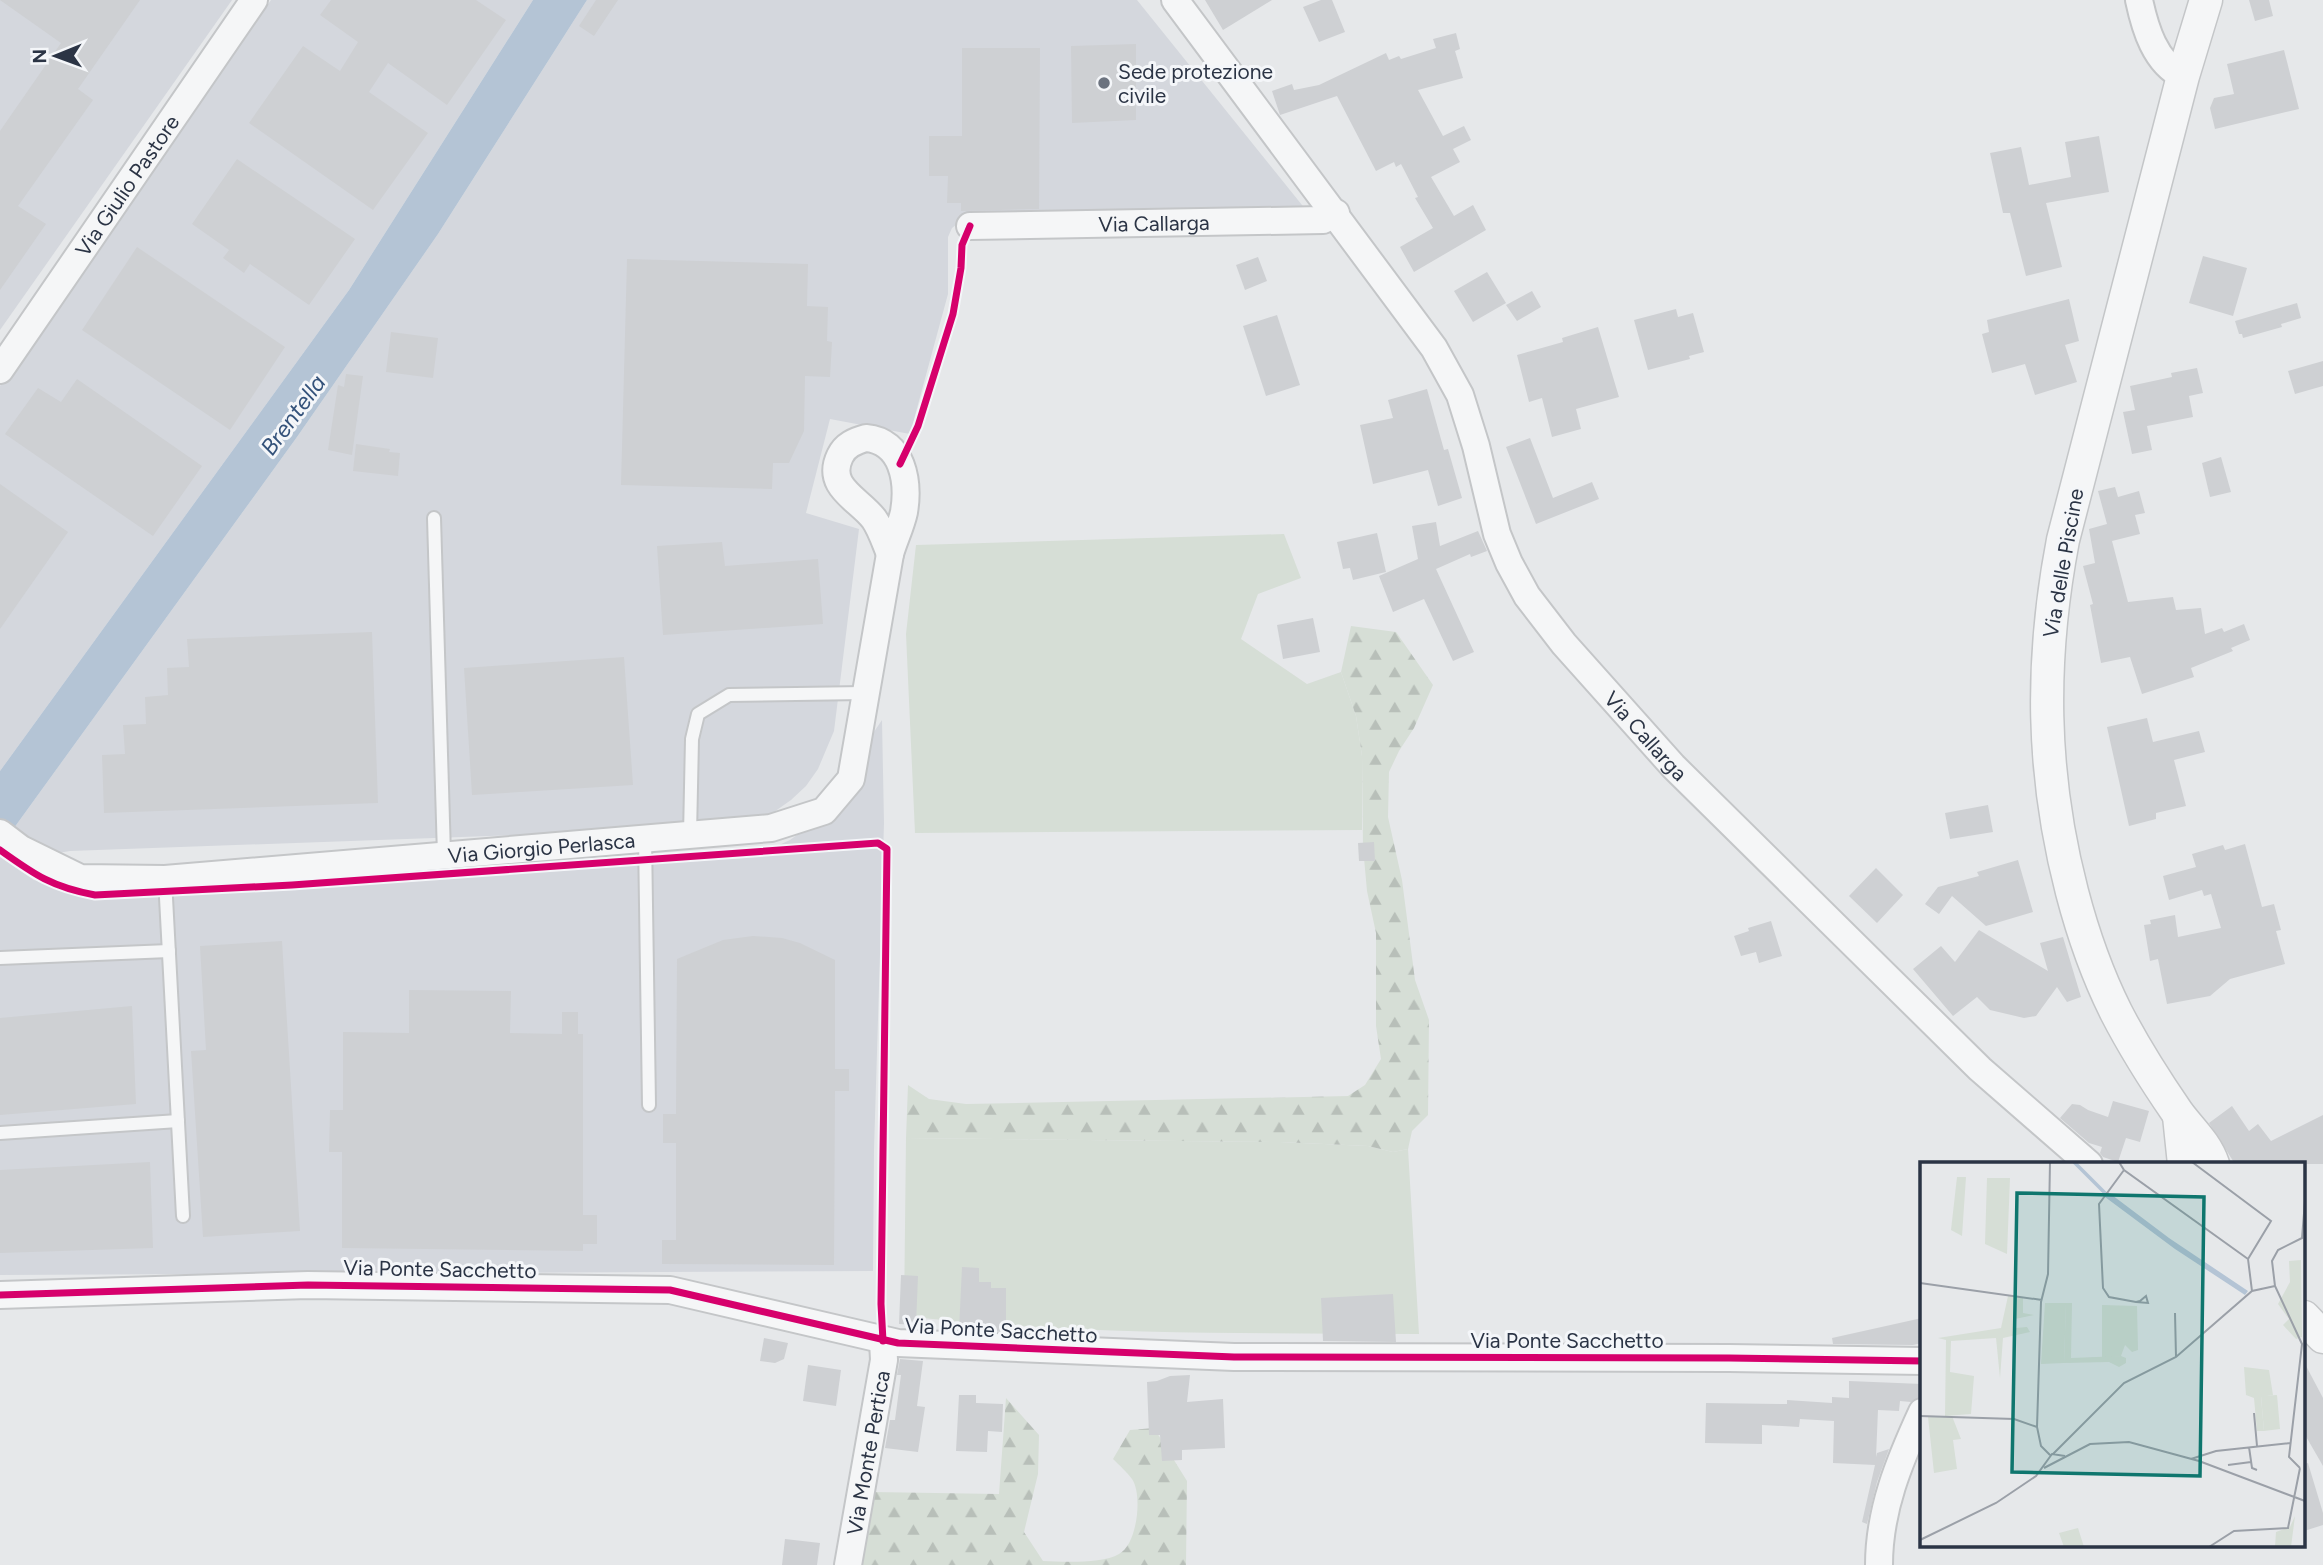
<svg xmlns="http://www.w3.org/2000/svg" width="2323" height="1565" font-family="Figtree,sans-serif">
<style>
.built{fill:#d4d7dd}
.green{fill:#d6ded6}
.forest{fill:url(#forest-firs)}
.water{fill:#b4c4d5}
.building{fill:#ced0d3}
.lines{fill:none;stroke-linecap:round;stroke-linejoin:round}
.service-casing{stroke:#c4c6c8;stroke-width:16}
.minor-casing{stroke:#c4c6c8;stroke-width:30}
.tertiary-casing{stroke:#c4c6c8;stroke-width:35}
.service{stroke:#f5f6f7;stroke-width:12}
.minor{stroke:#f5f6f7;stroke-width:26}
.tertiary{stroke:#f5f6f7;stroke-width:32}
.cycleway-casing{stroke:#f4f6f9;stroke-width:11}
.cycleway{stroke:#d6006c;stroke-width:7}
.poi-dot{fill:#6c737f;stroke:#f4f6f9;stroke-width:2.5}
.labels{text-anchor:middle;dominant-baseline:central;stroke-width:6;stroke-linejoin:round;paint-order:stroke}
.poi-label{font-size:21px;fill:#2b3445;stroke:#f4f6f9;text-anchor:start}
.street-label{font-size:21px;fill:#2b3445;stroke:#f4f6f9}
.water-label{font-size:23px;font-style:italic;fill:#34527a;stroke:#f4f6f9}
.inset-river{fill:none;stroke:#b4c4d5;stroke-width:3.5}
.inset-road{fill:none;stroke:#9ba0a8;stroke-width:2}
.view{fill:#0f766e;fill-opacity:0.15;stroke:#0f766e;stroke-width:3.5}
.inset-edge{fill:none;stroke:#2b3445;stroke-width:3.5}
</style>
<defs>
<pattern id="forest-firs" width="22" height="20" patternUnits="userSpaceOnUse" patternTransform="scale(1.75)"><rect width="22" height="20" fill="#d6ded6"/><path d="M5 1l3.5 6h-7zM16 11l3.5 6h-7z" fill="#b8bfb9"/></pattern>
</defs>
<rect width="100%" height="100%" fill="#e6e8ea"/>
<!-- built -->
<g class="built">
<polygon points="0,0 232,0 0,330"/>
<polygon points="271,0 533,0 349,290 0,771 0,386"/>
<polygon points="587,0 1137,0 1306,210 966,217 952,228 948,237 948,294 910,434 830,419 806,513 859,529 834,731 818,769 806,786 791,800 774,812 755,820 713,828 70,851 58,853 48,851 14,828 297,437 438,234"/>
<polygon points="882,720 884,823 874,1150 873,1271 0,1275 0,857 34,880 59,885 73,883 741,858 766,851 790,840 811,825"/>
</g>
<!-- green -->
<g class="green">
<polygon points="1284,534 1301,578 1258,594 1241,639 1307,684 1341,672 1356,716 1362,756 1362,830 915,833 906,634 916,545"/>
<path d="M906,1138L1280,1142L1368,1146L1393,1152L1408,1149L1419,1334C1248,1333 1075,1335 904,1316Z"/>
</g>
<!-- forest -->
<g class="forest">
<polygon points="1351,626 1396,632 1433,685 1414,728 1399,751 1389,772 1388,817 1402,880 1415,980 1429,1020 1428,1115 1412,1131 1408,1149 1393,1152 1368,1146 1280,1142 906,1138 908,1085 929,1099 966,1104 1348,1096 1365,1085 1381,1059 1376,1026 1376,933 1367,891 1363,847 1362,756 1356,716 1341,672"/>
<path d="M1006,1398L1039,1435L1038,1474L1024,1532L1043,1561C1063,1562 1102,1564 1119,1554C1137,1545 1143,1495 1132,1479C1127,1472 1119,1465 1113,1459L1130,1430L1154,1428L1187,1481L1186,1565H861L872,1492L999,1494Z"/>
</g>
<!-- water -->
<polygon class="water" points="533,0 587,0 438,234 297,437 14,828 0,819 0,771 349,290"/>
<!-- building -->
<g class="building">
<polygon points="0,0 140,0 78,89 93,100 18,206 46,224 0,290 0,131 61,43"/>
<polygon points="331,0 476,0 506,20 447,105 388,63 369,92 428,133 373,210 249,123 303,46 340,71 358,42 320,15"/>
<polygon points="596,0 618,0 594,36 579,26"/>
<polygon points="1205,0 1272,0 1223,30"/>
<polygon points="1321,0 1332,0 1345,32 1319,42 1303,7"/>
<polygon points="2249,0 2269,0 2273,16 2255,21"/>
<polygon points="1456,33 1460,49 1455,51 1463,78 1418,90 1443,136 1464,126 1471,140 1453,149 1460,162 1431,177 1454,216 1473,205 1486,230 1414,272 1400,247 1433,228 1415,198 1418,197 1401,164 1396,167 1394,162 1376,171 1337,96 1280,115 1272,91 1292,84 1294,90 1319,85 1386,53 1389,60 1399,56 1401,59 1436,48 1433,39"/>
<polygon points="1136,44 1136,120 1072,123 1071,46"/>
<polygon points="962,48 1040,48 1039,209 961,211 961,203 947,203 948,176 929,176 929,136 962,136"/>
<polygon points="2284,50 2299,109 2215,129 2210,108 2214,98 2234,94 2227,64"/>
<polygon points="2099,136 2109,192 2046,203 2062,267 2026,276 2010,213 2003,213 1990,153 2021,147 2029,185 2071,177 2065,142"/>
<polygon points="237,159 355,239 309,305 250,264 244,273 223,258 229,250 192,224"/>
<polygon points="137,247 285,347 230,430 82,330"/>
<polygon points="2203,256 2247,268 2233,316 2189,303"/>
<polygon points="1258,257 1267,281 1245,290 1236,265"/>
<polygon points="627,259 808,264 807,306 828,307 827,341 832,342 830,377 805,376 804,431 789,463 773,463 772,489 621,485"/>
<polygon points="1487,272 1506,303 1473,322 1454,291"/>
<polygon points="1532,291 1541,307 1517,321 1506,305"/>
<polygon points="2069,299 2079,341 2065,345 2077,382 2035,395 2025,364 1992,373 1982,334 1989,332 1987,320"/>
<polygon points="2297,303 2301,318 2281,324 2282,327 2243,338 2242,334 2239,334 2235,321"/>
<polygon points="1676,309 1678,317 1693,313 1704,352 1689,356 1690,359 1648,370 1634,320"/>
<polygon points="1277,315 1300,385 1266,396 1243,326"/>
<polygon points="1598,327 1619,397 1576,409 1581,429 1552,437 1542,398 1529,402 1517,355 1563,342 1562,338"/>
<polygon points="391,332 438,338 433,378 386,372"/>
<polygon points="2323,361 2323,386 2295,394 2288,371"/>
<polygon points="2197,368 2203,393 2189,396 2193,417 2147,426 2152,450 2132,454 2123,412 2135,410 2130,386 2172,377 2171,373"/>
<polygon points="346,374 363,376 352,455 328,450 338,385 344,387"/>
<polygon points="77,379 202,466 153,536 5,434 38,388 61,402"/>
<polygon points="1427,389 1444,450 1448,449 1462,498 1438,506 1428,470 1373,484 1360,425 1393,418 1388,400"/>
<polygon points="1530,438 1553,498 1592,482 1599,499 1536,524 1506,447"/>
<polygon points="356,444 390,449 389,452 400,453 398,476 353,471"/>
<polygon points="2221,457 2231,492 2210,497 2202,463"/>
<polygon points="0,484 68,532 0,629"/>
<polygon points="2115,487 2118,497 2139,491 2145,513 2135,515 2140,534 2112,541 2128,602 2173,597 2176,610 2201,608 2205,634 2222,628 2224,632 2244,624 2250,640 2231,648 2233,651 2191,668 2194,677 2142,694 2130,657 2101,663 2090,605 2093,604 2083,566 2095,563 2089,529 2107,524 2098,491"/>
<polygon points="1436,522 1440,546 1478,531 1487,551 1471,557 1470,554 1436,569 1474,652 1453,661 1424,599 1393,612 1379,576 1418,559 1412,526"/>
<polygon points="1377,533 1386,572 1353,580 1350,568 1343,569 1337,542"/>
<polygon points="722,542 725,566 818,559 823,624 663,635 657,546"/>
<polygon points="1313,618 1320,652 1283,659 1277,625"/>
<polygon points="372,632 378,803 104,813 102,755 125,754 123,725 146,724 145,697 168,695 167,668 189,667 187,639"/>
<polygon points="624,657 633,785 472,795 464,668"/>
<polygon points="2147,718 2153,742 2199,731 2205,752 2174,760 2186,806 2156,813 2156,819 2129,826 2107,727"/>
<polygon points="1988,805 1993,832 1950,839 1945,813"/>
<polygon points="1374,842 1375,861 1359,861 1358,843"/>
<polygon points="2245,844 2262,907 2274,904 2281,930 2276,931 2285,964 2230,979 2210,996 2167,1004 2158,959 2150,961 2144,925 2151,924 2150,920 2175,915 2178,937 2221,928 2211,894 2204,896 2202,890 2169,900 2163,876 2196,867 2192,854 2223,845 2225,850"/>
<polygon points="2018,860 2033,912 1986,926 1952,896 1939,914 1925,904 1938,887 1979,876 1977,872"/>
<polygon points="1876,868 1903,895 1877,923 1849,896"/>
<polygon points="1771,921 1782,956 1759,963 1756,952 1741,956 1734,936 1749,931 1748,928"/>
<polygon points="1979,930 2048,971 2040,943 2063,937 2081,997 2067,1002 2057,987 2036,1016 2024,1018 1990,1010 1977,997 1953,1016 1913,969 1941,946 1955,962"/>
<polygon points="753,936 782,938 800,943 835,960 835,1069 849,1069 849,1091 835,1091 834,1265 662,1264 662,1240 676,1240 676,1143 663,1143 663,1114 676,1114 677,959 723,940"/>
<polygon points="282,941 300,1231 203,1237 191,1051 206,1050 200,946"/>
<polygon points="409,990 511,991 510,1033 562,1034 562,1012 578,1012 578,1034 583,1034 583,1215 597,1215 597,1244 583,1244 583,1251 342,1248 342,1152 329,1152 330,1110 343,1110 343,1032 409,1033"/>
<polygon points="132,1006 136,1104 0,1115 0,1018"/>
<polygon points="2113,1101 2149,1111 2140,1142 2126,1138 2118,1162 2103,1157 2100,1153 2102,1147 2089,1143 2060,1118 2072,1104 2080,1105 2088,1110 2108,1117"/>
<polygon points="2232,1106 2249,1131 2258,1124 2271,1141 2323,1115 2323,1164 2235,1164 2209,1123"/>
<polygon points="150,1162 153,1248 0,1253 0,1170"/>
<polygon points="962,1267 979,1268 979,1282 991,1282 991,1288 1006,1288 1006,1332 959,1330"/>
<polygon points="901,1275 918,1276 916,1325 899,1324"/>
<polygon points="1393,1294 1396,1342 1323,1341 1321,1298"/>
<polygon points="1922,1318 1922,1343 1913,1345 1833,1344 1832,1338"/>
<polygon points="764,1338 788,1343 784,1359 775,1363 760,1361"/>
<polygon points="900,1359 923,1361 917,1406 925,1407 918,1452 885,1448 890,1420 895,1420 901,1375 897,1375"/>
<polygon points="2304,1362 2323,1398 2323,1466 2304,1433"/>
<polygon points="808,1365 841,1370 836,1406 803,1401"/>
<polygon points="1190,1375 1187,1402 1223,1399 1225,1448 1182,1450 1182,1460 1162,1461 1160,1435 1149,1435 1147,1382 1157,1381 1170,1376"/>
<polygon points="1849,1381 1922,1384 1922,1397 1911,1402 1900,1401 1899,1411 1878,1410 1876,1457 1877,1453 1889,1449 1877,1482 1867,1524 1862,1522 1875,1465 1833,1463 1834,1421 1800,1419 1799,1427 1762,1425 1762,1444 1705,1443 1706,1403 1787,1404 1787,1400 1832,1403 1832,1397 1849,1398"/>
<polygon points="959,1395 976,1395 976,1403 1003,1404 1002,1432 988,1431 987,1452 956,1451"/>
<polygon points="2308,1463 2323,1513 2323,1525 2304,1531 2304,1464"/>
<polygon points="785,1539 820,1543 817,1565 782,1565"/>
</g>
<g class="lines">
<!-- service casing -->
<g class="service-casing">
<g id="service">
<polyline points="434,518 444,855"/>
<polyline points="690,835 692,739 698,714 729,695 864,693"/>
<polyline points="645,838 649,1105"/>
<polyline points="165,879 183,1216"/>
<polyline points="0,958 169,951"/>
<polyline points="0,1133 178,1121"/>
</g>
</g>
<!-- minor casing -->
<g class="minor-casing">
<g id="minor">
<path id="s1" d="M1175,0L1434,348L1460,395L1476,446L1497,534L1509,563L1527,596L1564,644L1673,766L1980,1069L2089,1164"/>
<path d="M2139,0C2145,28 2155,63 2183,76"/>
<path id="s2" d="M970,226L1323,220L1336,213"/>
<path id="s3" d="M0,370L254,0"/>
<path d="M866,438C903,441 909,482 904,512C901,526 894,540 890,554C885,542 881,529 874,519C859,499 825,487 840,456C845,445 855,441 866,438Z"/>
<path id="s4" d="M0,833L21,849L80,878L165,879L771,828L824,811L851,779L890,554"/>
<polyline points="0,1295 308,1285 670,1290 898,1343 1234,1357 1729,1358 1922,1361"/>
<path id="s5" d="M848,1565L884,1360L883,1341"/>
<path d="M1879,1565C1879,1510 1899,1462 1922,1412"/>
</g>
</g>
<!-- tertiary casing -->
<g class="tertiary-casing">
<g id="tertiary">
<path d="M2206,0L2183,76L2063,540C2040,660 2041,773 2072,892C2083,934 2097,974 2116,1012C2134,1047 2155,1080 2177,1112C2189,1129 2206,1143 2213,1164"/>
<polyline points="2179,1116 2184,1164"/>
<polyline points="2304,1317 2323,1337"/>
</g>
</g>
<!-- service -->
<use href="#service" class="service"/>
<!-- minor -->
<use href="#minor" class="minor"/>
<!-- tertiary -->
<use href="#tertiary" class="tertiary"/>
<!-- cycleway casing -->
<g class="cycleway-casing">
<g id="cycleway">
<polyline points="900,464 918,426 953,314 961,268 962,245 970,226"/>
<path d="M0,850C35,875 52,887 95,895L292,885L878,843L887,849L881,1304L883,1341"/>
<polyline points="0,1295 308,1285 670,1290 898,1343 1234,1357 1729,1358 1922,1361"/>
</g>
</g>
<!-- cycleway -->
<use href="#cycleway" class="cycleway"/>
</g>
<!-- markers -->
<circle class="poi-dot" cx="1104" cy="83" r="7"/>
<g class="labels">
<!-- poi labels -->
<g class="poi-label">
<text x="1118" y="71">Sede protezione<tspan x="1118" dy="24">civile</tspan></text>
</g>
<!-- street labels -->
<g class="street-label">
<text stroke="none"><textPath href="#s3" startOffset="224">Via Giulio Pastore</textPath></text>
<text stroke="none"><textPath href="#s2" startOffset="184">Via Callarga</textPath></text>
<text transform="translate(2063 563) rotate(-80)">Via delle Piscine</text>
<text stroke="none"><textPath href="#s1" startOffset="884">Via Callarga</textPath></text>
<text stroke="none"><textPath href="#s4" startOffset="555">Via Giorgio Perlasca</textPath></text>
<text transform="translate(440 1269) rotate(1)">Via Ponte Sacchetto</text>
<text transform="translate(1001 1330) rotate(3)">Via Ponte Sacchetto</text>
<text x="1567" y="1340">Via Ponte Sacchetto</text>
<text stroke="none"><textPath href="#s5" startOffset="114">Via Monte Pertica</textPath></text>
</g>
<!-- water labels -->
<g class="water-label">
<text transform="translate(293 415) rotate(-54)">Brentella</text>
</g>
</g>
<!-- overview -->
<g transform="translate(1920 1162)">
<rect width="385" height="385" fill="#e6e8ea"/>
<path d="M37,15H46L42,74L31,68ZM67,16H90L87,92L65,82ZM381,98L382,175L376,177L363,163L369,157L358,142L370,120L369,99ZM125,141H146L144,201L121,202ZM182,143L217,144L218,188L212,190L205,183L201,194L182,197ZM357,233L360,267L344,269L341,234ZM32,254L41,277L33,278L37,307L14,311L8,255ZM375,354L371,385H355L356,370L370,365ZM158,366L164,385H144L139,371Z" fill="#d6ded6"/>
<path d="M88,134L103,136V151L114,153L95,157L96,166L107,165L110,170L83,176L80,216L76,176L31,179L30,210L54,214L51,252L25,254L26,178L18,176L81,166ZM146,141H152L151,196L201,194L206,196V201L199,205L189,200L144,201ZM324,205L349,208L353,233L341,235L344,269H337L334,236L326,233Z" fill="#d6ded6"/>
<path d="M188,30L249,76L328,129L325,133L255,87L185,35Z" fill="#b4c4d5"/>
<path class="inset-river" d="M154,0L187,33"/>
<path class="inset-road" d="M130,0L128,112L121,140L117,265L121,284L130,293M199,0L204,8L328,97L332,129M272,0L351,59L328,97M204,8L179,42L183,126L189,135L216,140M0,121L122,138M226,134L228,141L216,140L220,139ZM255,151L256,195M334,251L337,284M0,254L94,257L117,265M329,285L332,306L337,308M133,292L204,221L256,195L332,129L355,124M271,297L296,289L371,281M308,303L331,300M124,306L170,282L209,280L279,299L385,339M380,306L369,295L382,182L355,124L352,99L358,88L382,76L385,39M0,378L76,341L116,314L132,292L145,294M289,385L314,369L368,366L380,306"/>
<path class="view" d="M97,31L284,35L280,314L92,310Z"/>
<rect width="385" height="385" class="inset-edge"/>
</g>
<!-- north arrow -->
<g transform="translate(56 56) rotate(269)" stroke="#f4f6f9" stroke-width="5" paint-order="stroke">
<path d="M0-5L12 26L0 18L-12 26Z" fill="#2b3445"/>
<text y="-10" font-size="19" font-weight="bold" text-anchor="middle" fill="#2b3445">N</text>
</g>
</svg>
